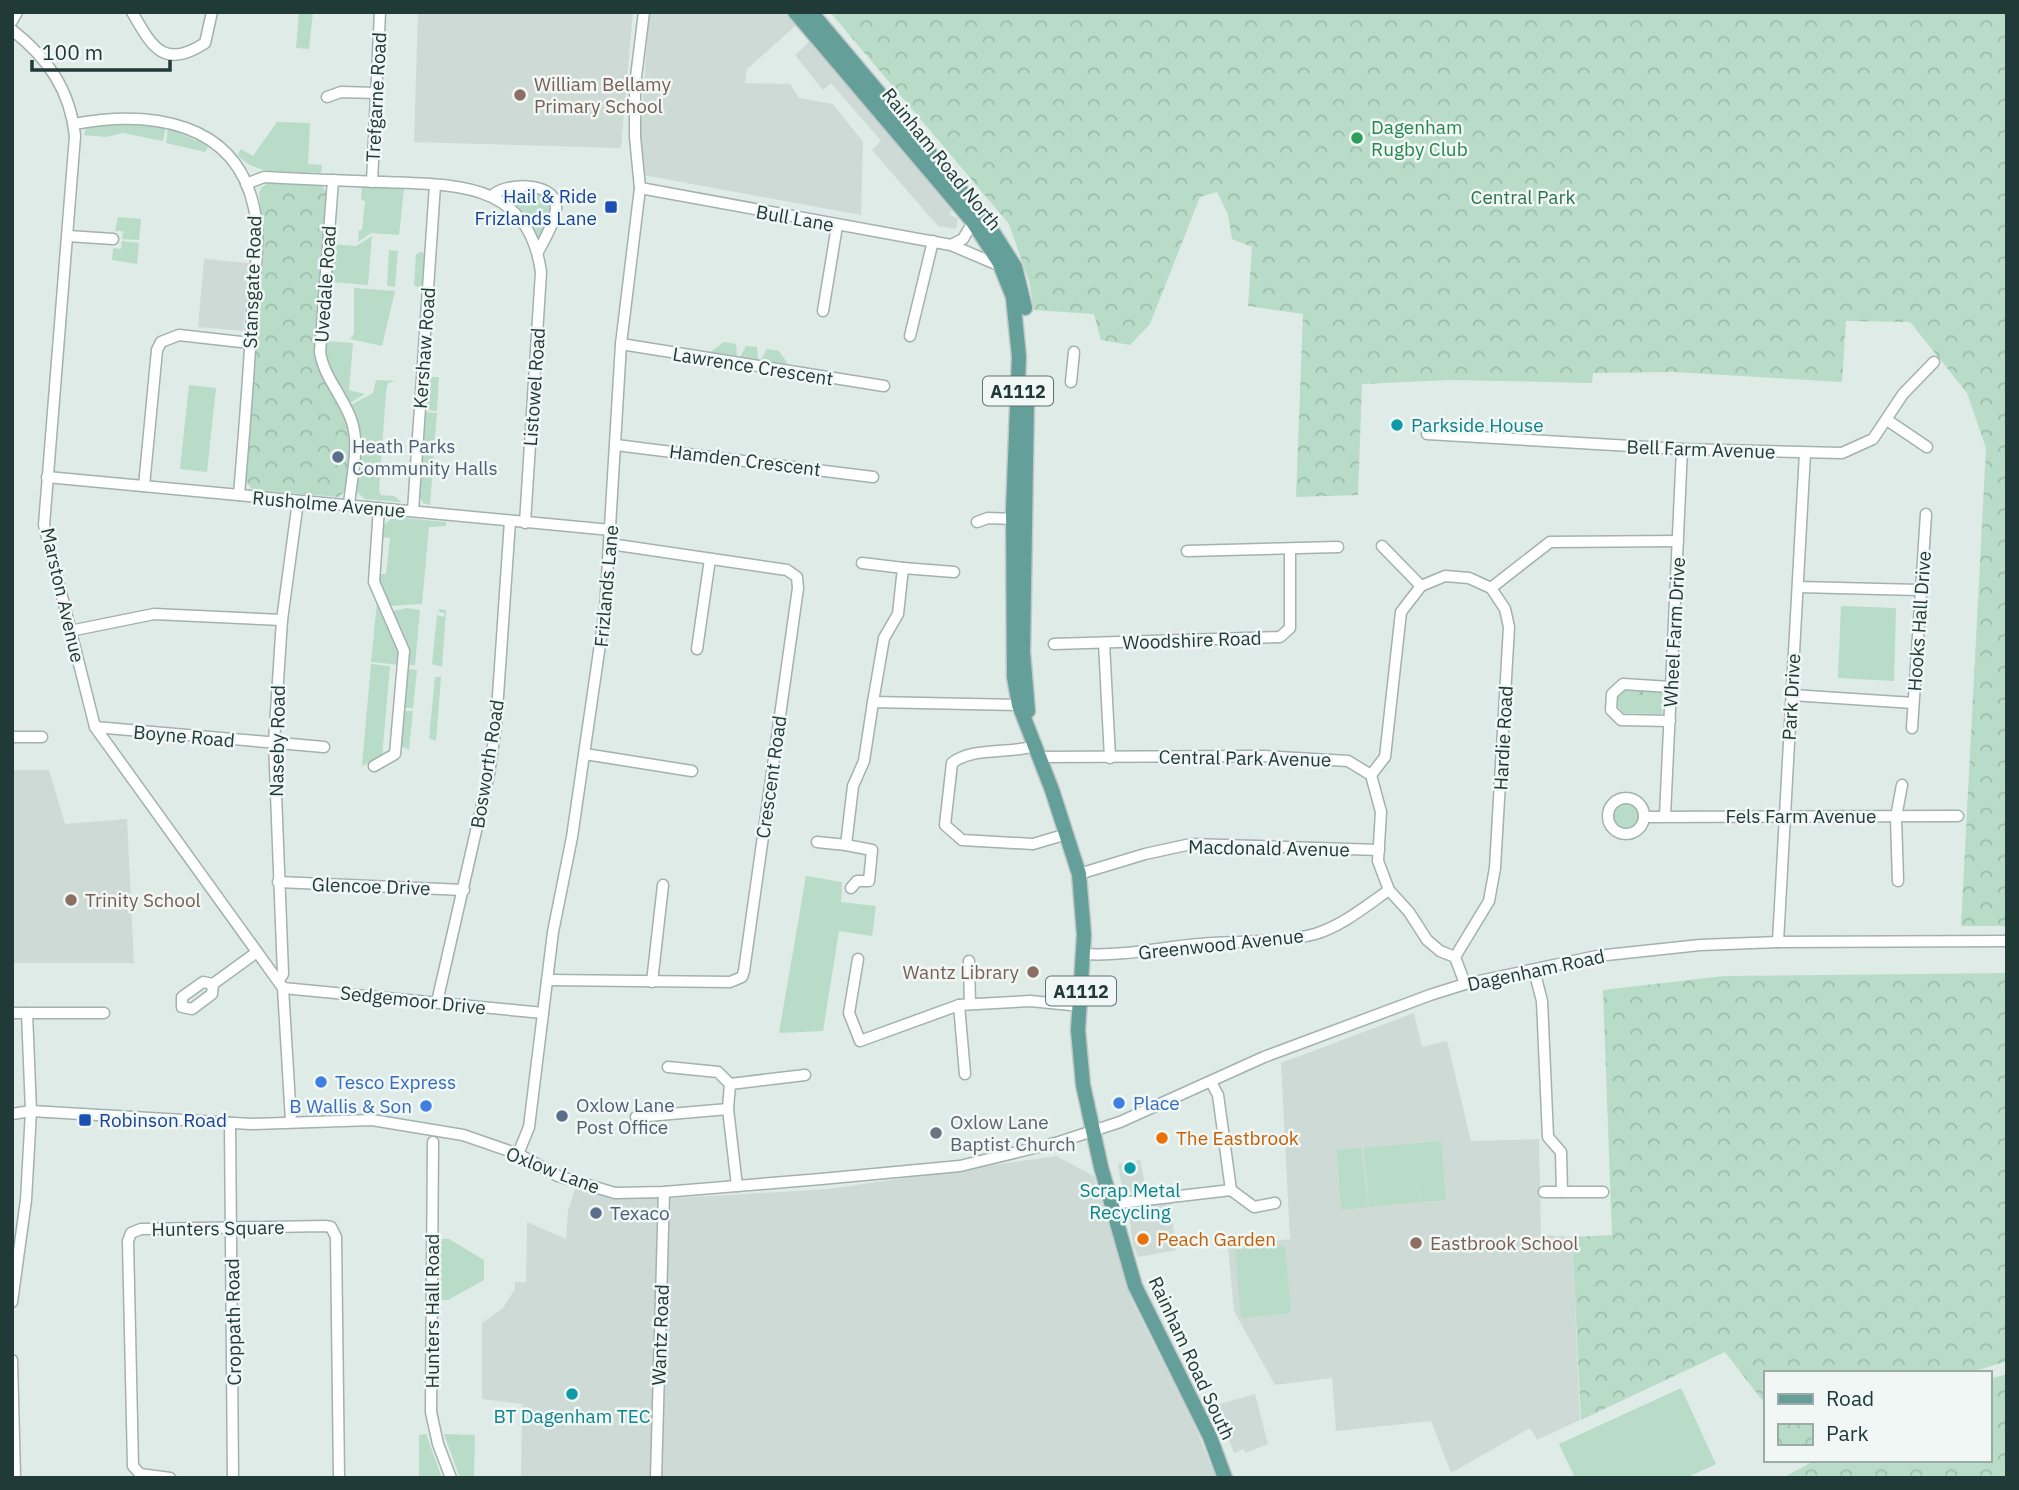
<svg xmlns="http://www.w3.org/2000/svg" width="2019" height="1490" font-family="'IBM Plex Sans',sans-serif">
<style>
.built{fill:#cddad6}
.green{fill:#b8dcc7}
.forest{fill:url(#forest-firs)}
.park{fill:url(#park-crowns)}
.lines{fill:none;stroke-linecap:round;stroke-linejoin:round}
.minor-casing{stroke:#a2b2af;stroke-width:13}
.major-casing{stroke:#c1c8c7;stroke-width:17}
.minor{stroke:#fff;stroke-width:10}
.major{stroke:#64a099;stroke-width:14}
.education-dot{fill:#8d6e63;stroke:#f0f7f4;stroke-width:2.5}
.leisure-dot{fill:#2e9e5b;stroke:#f0f7f4;stroke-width:2.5}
.transit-dot{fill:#1a4fb4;stroke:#f0f7f4;stroke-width:2.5}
.culture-dot{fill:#0f9aa8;stroke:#f0f7f4;stroke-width:2.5}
.service-dot{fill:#5c6f8a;stroke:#f0f7f4;stroke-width:2.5}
.shop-dot{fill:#3f7fe0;stroke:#f0f7f4;stroke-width:2.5}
.worship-dot{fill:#6b7280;stroke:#f0f7f4;stroke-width:2.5}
.food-dot{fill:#e8710a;stroke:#f0f7f4;stroke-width:2.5}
.labels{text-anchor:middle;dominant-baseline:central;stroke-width:5;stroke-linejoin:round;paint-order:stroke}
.shield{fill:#f0f7f4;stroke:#5e7370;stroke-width:2}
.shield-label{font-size:18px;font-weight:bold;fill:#203a37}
.education-label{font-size:19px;fill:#785e54;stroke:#f0f7f4;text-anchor:start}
.street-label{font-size:19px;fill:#203a37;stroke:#f0f7f4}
.leisure-label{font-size:19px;fill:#27864d;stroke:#f0f7f4;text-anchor:start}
.transit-label{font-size:19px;fill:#164399;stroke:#f0f7f4;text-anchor:end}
.park-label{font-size:19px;fill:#2b7150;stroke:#f0f7f4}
.culture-label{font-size:19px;fill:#0d838f;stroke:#f0f7f4}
.service-label{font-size:19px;fill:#4e5e75;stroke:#f0f7f4;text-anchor:start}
.shop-label{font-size:19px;fill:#366cbe;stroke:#f0f7f4;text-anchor:start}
.worship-label{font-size:19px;fill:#5b616d;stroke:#f0f7f4;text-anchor:start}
.food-label{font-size:19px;fill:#c56008;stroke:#f0f7f4;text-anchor:start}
</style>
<defs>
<pattern id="forest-firs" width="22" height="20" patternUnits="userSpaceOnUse" patternTransform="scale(1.75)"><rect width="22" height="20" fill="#b8dcc7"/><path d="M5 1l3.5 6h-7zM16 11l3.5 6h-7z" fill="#9ebeac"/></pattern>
<pattern id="park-crowns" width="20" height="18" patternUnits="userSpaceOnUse" patternTransform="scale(1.75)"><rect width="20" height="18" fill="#b8dcc7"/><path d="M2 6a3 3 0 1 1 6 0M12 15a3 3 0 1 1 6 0" fill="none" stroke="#9ebeac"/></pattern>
</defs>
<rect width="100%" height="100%" fill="#dfebe7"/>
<!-- built -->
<g class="built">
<polygon points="418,12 633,12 621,148 414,142"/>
<polygon points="649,12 795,12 802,20 747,69 745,83 790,84 799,98 833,104 863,142 861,215 638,174"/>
<polygon points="810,41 943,199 952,211 949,214 958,219 956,229 938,226 872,150 881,141 831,83 823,90 795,55"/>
<polygon points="204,259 249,263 243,331 198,327"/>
<polygon points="12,770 49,770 65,824 127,819 134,963 12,963"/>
<polygon points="1414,1013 1422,1047 1447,1041 1471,1141 1539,1139 1541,1235 1572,1237 1580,1420 1537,1440 1530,1428 1451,1473 1431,1421 1336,1431 1332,1378 1275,1385 1234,1311 1228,1247 1290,1239 1281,1063"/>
<polygon points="1056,1156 1094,1176 1131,1299 1194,1424 1216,1478 521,1478 522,1404 482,1399 482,1323 503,1308 515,1289 515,1282 526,1282 527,1222 566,1239 568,1211 576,1186 660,1199 829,1189"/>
<polygon points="1140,1160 1146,1189 1123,1194 1118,1164"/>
<polygon points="1170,1196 1176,1250 1138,1257 1133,1245 1127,1200"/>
<polygon points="1255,1394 1268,1444 1245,1453 1244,1449 1234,1453 1216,1405"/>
</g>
<!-- green -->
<g class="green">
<polygon points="299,12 313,12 309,49 296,48"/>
<path d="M277,122L310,123L308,164L322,165L321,173C293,171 257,178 238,155L241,149L253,156Z"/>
<polygon points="118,123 166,127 163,141 123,133 106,137 84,135 87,126"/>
<polygon points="168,128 209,146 205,152 166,143"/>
<polygon points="362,187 404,189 399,235 371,233 358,242 359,230 362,230 365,201 361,200"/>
<polygon points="537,190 552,202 553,208 539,239 524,214 502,195"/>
<polygon points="118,217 141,219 139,240 122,239 123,231 115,231"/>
<polygon points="372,236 368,285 330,282 333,244 356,246"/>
<polygon points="122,241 139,243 137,264 112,260 113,248 121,249"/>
<polygon points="389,250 398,251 395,287 387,286"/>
<polygon points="420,252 424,253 422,289 414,285 416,255"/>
<polygon points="354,288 395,291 382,346 350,339 354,334"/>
<polygon points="325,341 353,343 349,390 365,394 350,403 328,366"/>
<polygon points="724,342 736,344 737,356 710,352"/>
<polygon points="746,346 757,347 758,360 740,357"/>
<polygon points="767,349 779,351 788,364 761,360"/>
<polygon points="430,377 439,377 437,411 426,410"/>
<polygon points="376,380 396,381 388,383 386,392 379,491 381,495 394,496 401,502 398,502 365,499 357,492 361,436 351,405 373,393"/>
<polygon points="189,385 216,388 207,472 180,469"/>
<polygon points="425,412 437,413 434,449 423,448"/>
<polygon points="423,450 434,451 430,505 423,503 420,497"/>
<polygon points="393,517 446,522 446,526 429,527 422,604 390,606 381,588 379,574 386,574 390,538 383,537 384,525"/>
<polygon points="377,602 398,643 399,665 371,662"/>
<polygon points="1841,606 1896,608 1894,681 1838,678"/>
<polygon points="407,608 420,610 415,665 409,665 409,646 393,611"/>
<polygon points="439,609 446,610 442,667 432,664 437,615 444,617 445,613 439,612"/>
<polygon points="371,664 390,666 382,757 362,766"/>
<polygon points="408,669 417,670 413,708 405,708"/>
<polygon points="435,677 441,677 436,741 429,738"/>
<polygon points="1625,688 1663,690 1662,714 1623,713 1616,704 1616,694"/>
<polygon points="404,711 413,711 409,750 401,746"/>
<circle cx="1626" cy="816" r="16"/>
<polygon points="806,876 842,882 841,902 876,906 872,936 839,931 823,1031 779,1033"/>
<polygon points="1441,1141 1446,1200 1421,1202 1416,1159 1420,1202 1369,1207 1364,1148"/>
<polygon points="1361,1148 1368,1207 1341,1210 1337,1150"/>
<polygon points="441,1239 449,1239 484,1260 484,1280 448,1300 441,1300"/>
<polygon points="1285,1246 1291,1313 1241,1318 1235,1250"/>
<polygon points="1681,1388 1716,1464 1686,1478 1575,1478 1559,1444"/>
<polygon points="426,1434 442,1478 419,1478 419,1435"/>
<polygon points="444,1434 475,1435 474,1478 460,1478"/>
</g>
<!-- forest -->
<polygon class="forest" points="1636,690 1643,691 1643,709 1635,710 1632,704"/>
<!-- park -->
<g class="park">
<polygon points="830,12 2007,12 2007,926 1961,926 1986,448 1967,393 1910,322 1846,321 1842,382 1674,372 1593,373 1592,383 1450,380 1362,384 1358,495 1296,497 1303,314 1248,306 1252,247 1232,239 1228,214 1217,192 1200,197 1150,324 1130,345 1101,340 1094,314 1034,310 1029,281 1009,224"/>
<polygon points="271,181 321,184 327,194 316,358 347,418 351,438 346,490 339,497 253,490 246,482 264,244 259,194 261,188"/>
<polygon points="2007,973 2007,1361 1969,1373 1765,1373 1765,1404 1725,1352 1581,1420 1572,1237 1612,1235 1603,990 1724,976"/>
<polygon points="2007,1374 2007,1478 1782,1478 1816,1460 1989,1460 1989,1379"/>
</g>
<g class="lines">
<!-- minor casing -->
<g class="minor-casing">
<g id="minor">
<path d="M132,12C152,47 164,70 205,43L212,12"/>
<polyline points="12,21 17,12"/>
<path d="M12,30C48,58 70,90 75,136L44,525L95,727L283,988L291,1121"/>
<polyline points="327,97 341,92 376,93"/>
<path d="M74,124C148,110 236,120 254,208C262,241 253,280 252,314C249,375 244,435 239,495"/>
<path d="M333,180L320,352C324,378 344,397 352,422C360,447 351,480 349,505"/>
<polyline points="372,182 380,12"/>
<path d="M246,184L264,177C304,179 343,181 383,182C456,185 528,181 541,272L525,523"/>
<polyline points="640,188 951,245 998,265"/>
<path d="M492,196C503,183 554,180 556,206C557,219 544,240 538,252"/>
<polyline points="68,236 113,239"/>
<polyline points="951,245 963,239 973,222"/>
<polyline points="823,311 837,226"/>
<polyline points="910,336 933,241"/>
<polyline points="621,344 884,386"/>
<polyline points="1071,382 1074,352"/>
<polyline points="1887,420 1927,447"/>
<polyline points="1427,434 1682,449 1842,453 1873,439 1903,394 1934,362"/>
<polyline points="616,445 873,477"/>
<polyline points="47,477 611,530"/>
<polyline points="144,486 157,350 161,342 179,335 250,343"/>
<polyline points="413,511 435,185"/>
<polyline points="977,522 988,518 1013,519"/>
<polyline points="1382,546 1421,586"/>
<polyline points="1187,551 1338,547"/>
<polyline points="862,563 903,568 898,614 884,638 873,702"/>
<polyline points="903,568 954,572"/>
<polyline points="1798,587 1919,590"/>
<polyline points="1491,588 1550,542 1678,541"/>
<polyline points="70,631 154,614 282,620"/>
<polyline points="1104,643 1110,758"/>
<polyline points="1054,644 1280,637 1290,628 1290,549"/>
<polyline points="697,649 710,559"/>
<polyline points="1792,695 1913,703"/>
<polyline points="1670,721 1621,720 1611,710 1612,694 1623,684 1671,687"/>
<polyline points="95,727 324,747"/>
<polyline points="1912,728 1926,514"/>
<polyline points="12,737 42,737"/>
<path d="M1035,746C1009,754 972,747 952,763L945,825L962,840L1033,844L1067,834"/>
<polyline points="585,754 692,771"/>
<polyline points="1039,757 1263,756 1348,761 1371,775 1381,812 1378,861 1389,890 1409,912 1427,940 1440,951 1455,957 1465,984"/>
<polyline points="374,766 395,754 404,651 374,582 379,508"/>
<polyline points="1371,775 1385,757 1401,612 1421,586 1445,576 1469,578 1491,588 1505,609 1509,627 1495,868 1489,901 1455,957"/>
<circle cx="1626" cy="816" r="18"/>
<polyline points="1665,816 1682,449"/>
<polyline points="1644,817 1958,816"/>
<polyline points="817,842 846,845"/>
<polyline points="1079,874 1145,854 1191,844 1379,850"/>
<polyline points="1898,881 1896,817 1902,785"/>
<polyline points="278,882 464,890"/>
<polyline points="851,888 857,881 869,881 872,850 846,845 853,786 864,761 873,702 1019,705"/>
<polyline points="1778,942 1805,453"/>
<path d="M1084,954C1127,957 1169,945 1213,943C1246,941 1281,943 1315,934C1342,926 1366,906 1389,890"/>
<polyline points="858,959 849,1013 860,1041 959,1005 1030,1001 1081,1006"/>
<polyline points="969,961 970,1004"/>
<polyline points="1534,970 1542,1001 1548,1137 1561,1152 1562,1192"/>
<polyline points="279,980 283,974 274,742 282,620 298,501"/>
<polyline points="547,980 730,982 742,977 744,971 798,588 797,577 787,570 610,544"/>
<polyline points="652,982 663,885"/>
<polyline points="213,984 203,982 182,997 182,1007 192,1009 212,994 213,984 257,952"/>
<polyline points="283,988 543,1013"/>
<polyline points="437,1002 489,774 496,725 510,521"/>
<polyline points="959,1005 965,1074"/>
<polyline points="12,1013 104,1013"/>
<polyline points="668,1067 718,1072 730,1084"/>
<polyline points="730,1084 728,1109 737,1186"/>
<polyline points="730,1084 805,1075"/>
<polyline points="12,1114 31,1111 251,1124 372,1120 463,1135 518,1154 558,1176 615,1193 664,1192 821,1179 960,1166 1059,1142 1120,1122 1264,1057 1430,995 1465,984 1597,956 1700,945 1778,942 2007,941"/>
<polyline points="636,1117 728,1109"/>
<polyline points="230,1123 233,1478"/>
<polyline points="433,1142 431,1412 438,1444 451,1478"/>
<polyline points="518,1154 529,1127 553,932 572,837 605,610 621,344 640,188 635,137 635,85 644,12"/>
<polyline points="1231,1190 1254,1207 1275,1203"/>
<polyline points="1544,1192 1603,1192"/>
<polyline points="1111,1204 1231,1190 1218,1095 1211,1082"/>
<polyline points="12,1302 26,1200 31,1111 27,1013"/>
<polyline points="12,1360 15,1478"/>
<polyline points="170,1478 140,1474 133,1466 128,1241 131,1233 141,1229 325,1226 331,1227 336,1237 339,1478"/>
<polyline points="656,1478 664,1192"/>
</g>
</g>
<!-- major casing -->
<g class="major-casing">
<g id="major">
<polyline points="795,12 973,222 999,262 1013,297 1019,357 1013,511 1014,677 1019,705 1052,790 1079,874 1084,935 1078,1030 1083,1085 1101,1167 1135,1286 1210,1437 1225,1478"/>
<polyline points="811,12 984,218 1015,267 1025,308"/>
<polyline points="1027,399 1023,652 1028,711"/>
</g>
</g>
<!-- minor -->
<use href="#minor" class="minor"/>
<!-- major -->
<use href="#major" class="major"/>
</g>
<!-- markers -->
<g class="education-dot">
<circle cx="520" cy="95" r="7"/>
<circle cx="71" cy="900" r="7"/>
<circle cx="1033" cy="972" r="7"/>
<circle cx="1416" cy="1243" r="7"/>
</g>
<circle class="leisure-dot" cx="1357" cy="138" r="7"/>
<g class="transit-dot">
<rect x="604" y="200" width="14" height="14" rx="3.5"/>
<rect x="78" y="1113" width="14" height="14" rx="3.5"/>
</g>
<g class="culture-dot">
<circle cx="1397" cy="425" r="7"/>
<circle cx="1130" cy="1168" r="7"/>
<circle cx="572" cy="1394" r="7"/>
</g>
<g class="service-dot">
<circle cx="338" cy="457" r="7"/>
<circle cx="562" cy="1116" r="7"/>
<circle cx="596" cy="1213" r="7"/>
</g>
<g class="shop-dot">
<circle cx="321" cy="1082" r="7"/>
<circle cx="1119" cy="1103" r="7"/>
<circle cx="426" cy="1106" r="7"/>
</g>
<circle class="worship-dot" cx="936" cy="1133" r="7"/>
<g class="food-dot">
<circle cx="1162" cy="1138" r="7"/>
<circle cx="1143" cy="1239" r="7"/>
</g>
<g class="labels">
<!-- shield labels -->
<g class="shield">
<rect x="983" y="376.5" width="70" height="29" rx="5"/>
<rect x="1046" y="976.5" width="70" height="29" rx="5"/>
</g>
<g class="shield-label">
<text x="1018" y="391">A1112</text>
<text x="1081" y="991">A1112</text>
</g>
<!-- education labels -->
<g class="education-label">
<text x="534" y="84">William Bellamy<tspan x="534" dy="22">Primary School</tspan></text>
<text x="85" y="900">Trinity School</text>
<text x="1019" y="972" text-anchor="end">Wantz Library</text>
<text x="1430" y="1243">Eastbrook School</text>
</g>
<!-- street labels -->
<g class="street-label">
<text transform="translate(376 97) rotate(-87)">Trefgarne Road</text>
<text transform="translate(942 159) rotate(51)">Rainham Road North</text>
<text transform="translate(795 218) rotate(10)">Bull Lane</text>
<text transform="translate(252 282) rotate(-88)">Stansgate Road</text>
<text transform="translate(325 284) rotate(-86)">Uvedale Road</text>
<text transform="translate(424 348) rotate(-86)">Kershaw Road</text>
<text transform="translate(753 366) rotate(9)">Lawrence Crescent</text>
<text transform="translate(534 387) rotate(-86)">Listowel Road</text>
<text transform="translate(1701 449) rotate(2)">Bell Farm Avenue</text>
<text transform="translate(745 460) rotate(7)">Hamden Crescent</text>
<text transform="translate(329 504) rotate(5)">Rusholme Avenue</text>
<text transform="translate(606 586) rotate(-85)">Frizlands Lane</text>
<text transform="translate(63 595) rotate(77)">Marston Avenue</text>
<text transform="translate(1919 621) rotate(-86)">Hooks Hall Drive</text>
<text transform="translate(1674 632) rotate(-87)">Wheel Farm Drive</text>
<text transform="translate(1192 640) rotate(-2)">Woodshire Road</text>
<text transform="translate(1791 697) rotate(-87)">Park Drive</text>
<text transform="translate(184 736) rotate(5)">Boyne Road</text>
<text transform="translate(1503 738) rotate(-87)">Hardie Road</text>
<text transform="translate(277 741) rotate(-89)">Naseby Road</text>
<text transform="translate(1245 758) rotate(1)">Central Park Avenue</text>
<text transform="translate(487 764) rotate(-81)">Bosworth Road</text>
<text transform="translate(771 777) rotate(-82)">Crescent Road</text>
<text x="1801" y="816">Fels Farm Avenue</text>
<text transform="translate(1269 848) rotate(1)">Macdonald Avenue</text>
<text transform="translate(371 886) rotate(2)">Glencoe Drive</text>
<text transform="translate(1221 944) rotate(-6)">Greenwood Avenue</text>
<text transform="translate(1536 970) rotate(-12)">Dagenham Road</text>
<text transform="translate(413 1000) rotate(6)">Sedgemoor Drive</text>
<text transform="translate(553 1170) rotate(21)">Oxlow Lane</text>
<text transform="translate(218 1228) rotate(-1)">Hunters Square</text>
<text transform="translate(432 1311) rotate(-90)">Hunters Hall Road</text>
<text transform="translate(233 1322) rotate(-91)">Croppath Road</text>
<text transform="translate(660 1335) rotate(-88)">Wantz Road</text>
<text transform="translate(1192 1358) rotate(65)">Rainham Road South</text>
</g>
<!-- leisure labels -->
<g class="leisure-label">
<text x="1371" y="127">Dagenham<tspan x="1371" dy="22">Rugby Club</tspan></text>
</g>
<!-- transit labels -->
<g class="transit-label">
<text x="597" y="196">Hail &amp; Ride<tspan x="597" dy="22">Frizlands Lane</tspan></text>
<text x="99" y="1120" text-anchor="start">Robinson Road</text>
</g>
<!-- park labels -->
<g class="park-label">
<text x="1523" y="197">Central Park</text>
</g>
<!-- culture labels -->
<g class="culture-label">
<text x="1411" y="425" text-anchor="start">Parkside House</text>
<text x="1130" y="1190">Scrap Metal<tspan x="1130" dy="22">Recycling</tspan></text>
<text x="572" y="1416">BT Dagenham TEC</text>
</g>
<!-- service labels -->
<g class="service-label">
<text x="352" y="446">Heath Parks<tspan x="352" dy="22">Community Halls</tspan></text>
<text x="576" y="1105">Oxlow Lane<tspan x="576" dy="22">Post Office</tspan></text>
<text x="610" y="1213">Texaco</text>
</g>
<!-- shop labels -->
<g class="shop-label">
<text x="335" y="1082">Tesco Express</text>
<text x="1133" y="1103">Place</text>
<text x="412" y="1106" text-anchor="end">B Wallis &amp; Son</text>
</g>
<!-- worship labels -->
<g class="worship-label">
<text x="950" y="1122">Oxlow Lane<tspan x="950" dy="22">Baptist Church</tspan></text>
</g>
<!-- food labels -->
<g class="food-label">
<text x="1176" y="1138">The Eastbrook</text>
<text x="1157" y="1239">Peach Garden</text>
</g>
</g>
<!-- border -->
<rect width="2019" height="1490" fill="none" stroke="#203a37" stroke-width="28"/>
<!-- legend -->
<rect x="1764" y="1371" width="228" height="91" fill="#f0f7f4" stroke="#9daba8" stroke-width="2"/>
<rect x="1778" y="1394" width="35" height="10" fill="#64a099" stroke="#9daba8" stroke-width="2"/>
<text x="1826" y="1406" font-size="21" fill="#203a37">Road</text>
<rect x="1778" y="1424" width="35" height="21" fill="url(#park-crowns)" stroke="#9daba8" stroke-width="2"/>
<text x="1826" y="1441" font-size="21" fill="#203a37">Park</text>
<!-- scale -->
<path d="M32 60v10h138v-10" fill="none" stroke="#203a37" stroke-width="3.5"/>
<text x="42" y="60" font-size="21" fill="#203a37" stroke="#f0f7f4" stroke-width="5" paint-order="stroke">100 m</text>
</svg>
